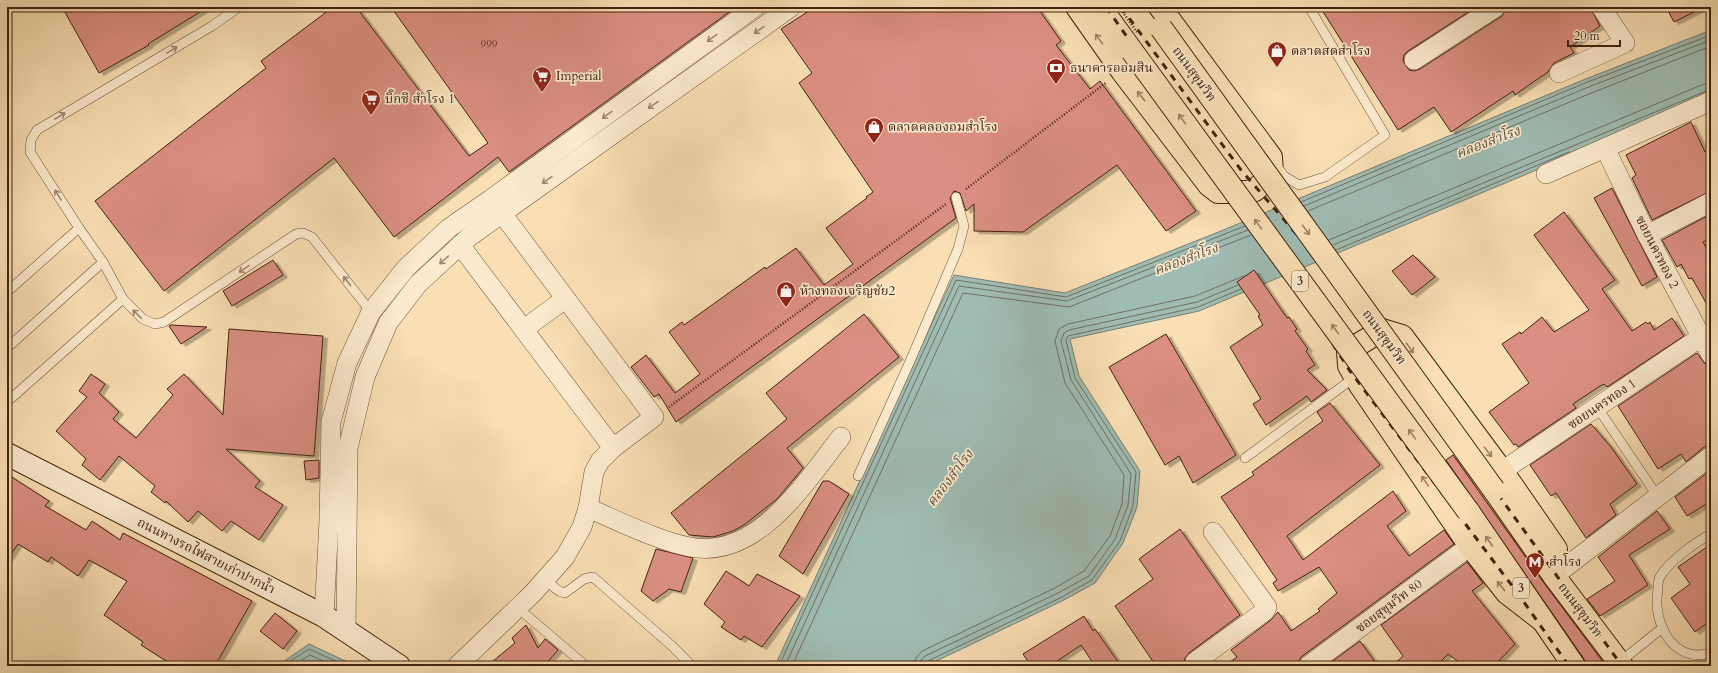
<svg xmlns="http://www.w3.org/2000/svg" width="1718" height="673" font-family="Cardo,'Noto Serif Thai',serif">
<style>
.water{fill:#9fbcb3;stroke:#797f71}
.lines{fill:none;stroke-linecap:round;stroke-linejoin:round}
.shore{stroke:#707061;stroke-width:1}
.building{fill:#db8f82;stroke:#40230f;filter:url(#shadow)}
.service-casing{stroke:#6e5238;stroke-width:10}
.minor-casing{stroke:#6e5238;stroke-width:20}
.secondary-casing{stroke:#40230f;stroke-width:24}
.trunk-casing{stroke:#40230f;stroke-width:24}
.path{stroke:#40230f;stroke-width:2.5;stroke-dasharray:1 2;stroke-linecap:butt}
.service{stroke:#fceace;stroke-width:9}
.minor{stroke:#fceace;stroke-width:19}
.secondary{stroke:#fceace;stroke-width:22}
.trunk{stroke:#fadfb4;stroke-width:22}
.rail{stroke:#40230f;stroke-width:3;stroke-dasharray:7 7;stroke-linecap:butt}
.trunk-bridge-casing{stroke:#40230f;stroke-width:24;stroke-linecap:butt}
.path-bridge{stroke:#40230f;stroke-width:2.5;stroke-dasharray:1 2;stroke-linecap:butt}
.trunk-bridge{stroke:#fadfb4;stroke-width:22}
.oneway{stroke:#9e866e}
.oneway2{stroke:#9d8162}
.labels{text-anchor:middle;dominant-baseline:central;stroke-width:3.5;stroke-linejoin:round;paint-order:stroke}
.number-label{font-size:11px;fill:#673e2c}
.shield{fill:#fceace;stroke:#785f48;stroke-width:1}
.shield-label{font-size:12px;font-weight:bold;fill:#40230f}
.poi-label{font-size:13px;fill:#40230f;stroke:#fceace;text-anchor:start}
.street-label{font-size:13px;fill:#40230f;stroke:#fceace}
.water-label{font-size:14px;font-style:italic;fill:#5c5140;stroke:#fceace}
</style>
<defs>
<filter id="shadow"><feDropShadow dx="4.5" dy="2.5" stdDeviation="0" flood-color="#0004"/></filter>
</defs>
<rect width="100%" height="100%" fill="#fadfb4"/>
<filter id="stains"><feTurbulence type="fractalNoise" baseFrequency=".005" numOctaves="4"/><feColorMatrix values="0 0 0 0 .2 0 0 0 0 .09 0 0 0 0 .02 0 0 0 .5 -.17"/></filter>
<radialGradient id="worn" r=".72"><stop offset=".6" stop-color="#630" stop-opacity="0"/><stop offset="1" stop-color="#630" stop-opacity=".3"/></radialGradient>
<!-- water -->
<g class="water">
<polygon points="1711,30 1711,97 1199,311 1070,339 1079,376 1140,471 1137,507 1123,543 1095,583 1062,601 926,666 775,666 954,275 1065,293 1221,231 1583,80"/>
<polygon points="309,644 356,666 277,666"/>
</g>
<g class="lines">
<!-- shore -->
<g class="shore">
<polyline points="1301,202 1585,83 1711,35"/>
<polyline points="1304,206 1586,88 1711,40"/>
<polyline points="1308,211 1589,94 1711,46"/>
<polyline points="1329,240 1704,84 1711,83"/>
<polyline points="1333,245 1711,89"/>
<polyline points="1336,250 1569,152"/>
<polyline points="283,666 309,649 346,666"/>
<polyline points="292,666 310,655 334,666"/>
<polyline points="779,666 956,280 1066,297 1245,226"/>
<polyline points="785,666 959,286 1067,301 1248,230"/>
<polyline points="792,666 963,293 1069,307 1251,235"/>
<polyline points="914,666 916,658 922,651 1055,588 1084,571 1110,536 1122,504 1124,475 1065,383 1055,341 1059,329 1068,324 1195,296 1244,276"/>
<polyline points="920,666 921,660 925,656 1058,593 1089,576 1115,539 1128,505 1131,474 1071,380 1061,341 1064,333 1069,330 1197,302 1238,285"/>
<polyline points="925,666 928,661 1060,598 1092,580 1120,541 1133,506 1136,472 1075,378 1066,340 1068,336 1198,307 1241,289"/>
</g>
</g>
<!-- building -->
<g class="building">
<polygon points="62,7 208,7 148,44 149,45 99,73"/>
<polygon points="333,7 356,7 469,156 488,143 391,7 736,7 509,172 498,157 394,237 334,158 164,291 95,201 266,68 261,61"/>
<polygon points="815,7 1037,7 1061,41 1056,45 1090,89 1100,81 1196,211 1166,231 1117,165 1023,232 974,231 974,204 966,211 960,193 954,191 950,198 956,218 676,422 659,394 654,397 631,367 646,355 675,393 700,374 669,332 682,322 684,325 765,267 766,269 796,248 824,285 853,264 826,228 867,198 866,197 873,192 799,83 812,73 781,29"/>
<polygon points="1320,7 1476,7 1408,51 1404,55 1403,61 1409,70 1414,71 1420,69 1502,16 1507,7 1590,7 1600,26 1570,47 1574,53 1554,63 1548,72 1526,87 1515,95 1513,91 1451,132 1434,107 1398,130"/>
<polygon points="1666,7 1704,7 1674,22"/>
<polygon points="1691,122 1705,152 1711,149 1711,191 1652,220 1632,178 1636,175 1626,155"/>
<polygon points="1612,188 1657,277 1642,286 1594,198"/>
<polygon points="1564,212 1615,280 1602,289 1632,331 1646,322 1648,324 1650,322 1654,330 1672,318 1684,336 1607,387 1604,384 1600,386 1573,404 1576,408 1518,447 1516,444 1514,445 1489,412 1529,383 1502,344 1520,332 1521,334 1542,317 1554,332 1589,310 1534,235"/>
<polygon points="1711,214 1711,238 1703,242 1711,256 1711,312 1692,278 1689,279 1681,264 1677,267 1662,240"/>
<polygon points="1413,255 1435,277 1412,295 1392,271"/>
<polygon points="273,260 283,275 232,306 223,291"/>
<polygon points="1254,270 1287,318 1289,317 1297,329 1295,331 1308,349 1306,351 1315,365 1307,370 1327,390 1311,402 1307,396 1266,425 1253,404 1261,399 1230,347 1263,325 1258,316 1260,315 1237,282"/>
<polygon points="864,314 899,357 787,448 803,468 777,499 744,525 733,531 713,537 689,535 671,513 787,419 766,393"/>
<polygon points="171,325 207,327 181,344 169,326"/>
<polygon points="229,329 323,336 314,456 226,449 260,481 255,487 283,505 259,540 231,521 222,531 198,511 188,522 166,501 165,503 151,492 155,486 119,456 100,480 82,465 86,459 56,431 87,397 79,391 91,374 105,384 99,393 119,412 113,419 136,438 173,395 167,389 184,374 223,415"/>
<polygon points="1166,334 1236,455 1193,483 1179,456 1165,465 1109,367"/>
<polygon points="1697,353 1705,364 1711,366 1711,445 1704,447 1686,462 1681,454 1658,469 1618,406"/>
<polygon points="1330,403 1380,465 1287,536 1303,560 1393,491 1406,511 1387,526 1409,556 1444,530 1454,544 1301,657 1297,666 1224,666 1237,657 1231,650 1271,620 1278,612 1291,631 1320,611 1318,609 1337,593 1319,567 1278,591 1273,583 1277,580 1221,497 1254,475 1252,472 1323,421 1317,412"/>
<polygon points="1591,424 1611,447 1637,484 1610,504 1616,515 1586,538 1556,493 1551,496 1530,465"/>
<polygon points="1453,455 1544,583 1606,666 1586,666 1584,659 1446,460"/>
<polygon points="319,460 319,478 306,480 304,461"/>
<polygon points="1711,470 1711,501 1687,516 1675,497"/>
<polygon points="7,474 49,501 45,506 86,530 92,521 120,540 123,533 252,601 215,666 174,666 141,645 143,642 104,615 127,581 89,560 78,576 51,557 48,562 18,544 7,560"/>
<polygon points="823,481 829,481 849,494 803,574 779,556"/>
<polygon points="1657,511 1670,529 1629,555 1648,585 1600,616 1587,599 1615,581 1598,557"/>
<polygon points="1180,529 1240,615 1189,653 1185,658 1184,664 1181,666 1156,666 1115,606 1153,579 1139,559"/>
<polygon points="1711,544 1711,620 1695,632 1671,598 1690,584 1678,567"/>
<polygon points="656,549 693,558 681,592 669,589 653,601 641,591"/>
<polygon points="1467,562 1483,583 1472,591 1515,644 1494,666 1464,666 1448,654 1436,666 1392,666 1403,656 1381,625"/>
<polygon points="726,571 749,586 757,574 800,596 762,647 744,636 741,640 721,627 725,622 704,604"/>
<polygon points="275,613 297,631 283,649 260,631"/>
<polygon points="1084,616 1093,631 1095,629 1121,666 1095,666 1081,645 1050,666 1031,666 1023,654"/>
<polygon points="526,625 538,648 545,639 558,650 544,666 487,666 515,643 512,638"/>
<polygon points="1360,641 1378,666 1326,666"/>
</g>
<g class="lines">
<!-- service casing -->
<g class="service-casing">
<g id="service">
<polyline points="239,7 212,26 37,130 31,140 30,152 79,228 103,262 123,299 143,319 155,324 164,322 296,234 303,233 312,237 371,312"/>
<polyline points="1276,165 1284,176 1299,185 1325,177 1385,135 1309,7"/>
<polyline points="7,292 79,228"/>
<polyline points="7,348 103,262"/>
<polyline points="7,402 123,299"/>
<polyline points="1597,407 1658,497"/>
<polyline points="1245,458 1355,377"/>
<polyline points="858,476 911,359 958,249 964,226 956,197"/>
<path d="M1711,534C1696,542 1668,562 1660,577C1658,580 1658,585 1658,589C1652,622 1672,664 1711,653"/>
<path d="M546,579C552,585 557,592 565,593L584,579L593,577L672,646L692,666"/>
<polyline points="518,608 586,666"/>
<polyline points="1620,662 1661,629"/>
</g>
</g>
<!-- minor casing -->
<g class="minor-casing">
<g id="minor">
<polyline points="1414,60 1496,7"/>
<polyline points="1559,73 1625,43 1601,7"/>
<polyline points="1605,148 1647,235 1711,355"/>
<polyline points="1546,174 1711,101"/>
<polyline points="495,204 654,417 613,448"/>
<polyline points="1647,235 1711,202"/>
<polyline points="524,329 565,299"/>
<polyline points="1502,471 1701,337"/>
<path d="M588,508C619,521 658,541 690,547C758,560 805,482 841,437"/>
<polyline points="1554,576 1711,456"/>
<polyline points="324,616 329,520 331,422 347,363 371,312 406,268 449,228 491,199 755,7"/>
<polyline points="346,631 348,448 365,377 388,323 418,284 469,237 791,7"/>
<polyline points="457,666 533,593 565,557 582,527 588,508 594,472 600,461 613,448 460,245"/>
<polyline points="1196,666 1195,662 1265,611 1267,607 1213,532"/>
<polyline points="1308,666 1470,546"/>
</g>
</g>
<!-- secondary casing -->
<g class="secondary-casing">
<polyline id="secondary" points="7,454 324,616 399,666"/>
</g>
<!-- trunk casing -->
<g class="trunk-casing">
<g id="trunk">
<polyline points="1077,7 1122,71 1209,185 1218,192 1247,192 1255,190 1272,175 1271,157 1160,7"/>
<polyline points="1100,7 1132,51"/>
<polyline points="1494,490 1554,576 1622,666"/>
<polyline points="1468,511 1574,666"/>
<polyline points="1542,620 1507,593 1470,546 1360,385 1349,366 1348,351 1382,330 1402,336 1502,471 1556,549 1554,576"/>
</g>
</g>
<!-- path -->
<g class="path">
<polyline points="966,189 1107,82"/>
<polyline points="669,407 946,204"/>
</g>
<!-- service -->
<use href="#service" class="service"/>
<!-- minor -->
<use href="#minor" class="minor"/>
<!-- secondary -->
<use href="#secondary" class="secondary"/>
<!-- trunk -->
<use href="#trunk" class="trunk"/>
<!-- rail -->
<g class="rail">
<polyline points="1106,7 1237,193 1350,371 1516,591 1569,666"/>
<polyline points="1121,7 1241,170 1331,274 1398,356 1622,666"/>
</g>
<!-- trunk-bridge casing -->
<g class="trunk-bridge-casing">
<g id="trunk-bridge">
<polyline points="1161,28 1494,490"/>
<polyline points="1132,51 1468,511"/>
</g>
</g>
<!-- path-bridge -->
<polyline class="path-bridge" points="1119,7 1137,32"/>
<!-- trunk-bridge -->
<use href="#trunk-bridge" class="trunk-bridge"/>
</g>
<!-- one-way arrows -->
<defs><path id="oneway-shaft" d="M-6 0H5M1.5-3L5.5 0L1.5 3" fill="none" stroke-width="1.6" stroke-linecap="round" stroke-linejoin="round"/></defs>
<g class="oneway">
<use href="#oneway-shaft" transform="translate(759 30) rotate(145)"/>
<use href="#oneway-shaft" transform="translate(712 38) rotate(144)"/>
<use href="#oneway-shaft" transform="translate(172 50) rotate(-31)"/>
<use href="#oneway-shaft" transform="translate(653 105) rotate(145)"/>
<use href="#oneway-shaft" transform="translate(607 115) rotate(144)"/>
<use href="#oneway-shaft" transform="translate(60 116) rotate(-31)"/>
<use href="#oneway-shaft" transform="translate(547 180) rotate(145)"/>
<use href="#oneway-shaft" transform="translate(58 195) rotate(-122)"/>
<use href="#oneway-shaft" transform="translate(444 260) rotate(138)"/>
<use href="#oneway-shaft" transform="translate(244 269) rotate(146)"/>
<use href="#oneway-shaft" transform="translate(347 281) rotate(-128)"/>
<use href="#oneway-shaft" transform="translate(137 314) rotate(-136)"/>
</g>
<g class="oneway2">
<use href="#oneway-shaft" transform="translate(1099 39) rotate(-125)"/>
<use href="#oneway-shaft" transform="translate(1141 96) rotate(-128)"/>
<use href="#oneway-shaft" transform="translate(1182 119) rotate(-126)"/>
<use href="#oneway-shaft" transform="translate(1258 224) rotate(-126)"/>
<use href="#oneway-shaft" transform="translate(1306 230) rotate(54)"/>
<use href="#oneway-shaft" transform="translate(1335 329) rotate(-126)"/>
<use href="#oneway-shaft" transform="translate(1410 348) rotate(53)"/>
<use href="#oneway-shaft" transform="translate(1412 434) rotate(-126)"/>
<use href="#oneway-shaft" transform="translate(1488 452) rotate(53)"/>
<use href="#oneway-shaft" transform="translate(1425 481) rotate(-124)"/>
<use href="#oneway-shaft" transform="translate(1489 541) rotate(-124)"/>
<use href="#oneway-shaft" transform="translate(1501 586) rotate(-128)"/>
</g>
<!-- icons -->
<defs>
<g id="shop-pin" transform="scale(1)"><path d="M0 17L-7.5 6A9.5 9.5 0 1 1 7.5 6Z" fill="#8f2418" stroke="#fceace"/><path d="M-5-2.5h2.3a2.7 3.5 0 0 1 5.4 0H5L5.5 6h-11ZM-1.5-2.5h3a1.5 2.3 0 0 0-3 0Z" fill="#fff"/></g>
<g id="bank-pin" transform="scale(1)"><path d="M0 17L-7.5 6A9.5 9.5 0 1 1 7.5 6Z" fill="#8f2418" stroke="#fceace"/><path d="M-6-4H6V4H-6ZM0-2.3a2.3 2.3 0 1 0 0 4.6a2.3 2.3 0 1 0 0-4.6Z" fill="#fff"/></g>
<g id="supermarket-pin" transform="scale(1)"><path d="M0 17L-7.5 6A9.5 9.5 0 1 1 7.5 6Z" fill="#8f2418" stroke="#fceace"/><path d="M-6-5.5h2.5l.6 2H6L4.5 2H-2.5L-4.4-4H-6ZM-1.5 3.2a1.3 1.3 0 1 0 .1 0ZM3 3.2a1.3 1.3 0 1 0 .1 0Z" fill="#fff"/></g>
<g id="metro-pin" transform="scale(1)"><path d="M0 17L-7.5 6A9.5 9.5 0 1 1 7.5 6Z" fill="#8f2418" stroke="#fceace"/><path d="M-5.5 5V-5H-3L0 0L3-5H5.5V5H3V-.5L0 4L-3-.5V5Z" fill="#fff"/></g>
</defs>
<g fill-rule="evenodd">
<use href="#shop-pin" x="1277" y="51"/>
<use href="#bank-pin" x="1056" y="68"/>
<use href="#supermarket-pin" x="542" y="76"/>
<use href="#supermarket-pin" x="371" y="99"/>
<use href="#shop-pin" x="874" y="127"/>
<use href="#shop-pin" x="786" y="291"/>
<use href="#metro-pin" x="1535" y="562"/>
</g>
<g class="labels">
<!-- number labels -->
<g class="number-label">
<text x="489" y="44">999</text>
</g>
<!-- shield labels -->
<g class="shield">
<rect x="1292" y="271" width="16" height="20" rx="3"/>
<rect x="1513" y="578" width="16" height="20" rx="3"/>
</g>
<g class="shield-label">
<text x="1300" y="281">3</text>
<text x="1521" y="588">3</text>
</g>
<!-- poi labels -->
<g class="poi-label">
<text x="1291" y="51">ตลาดสดสำโรง</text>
<text x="1070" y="68">ธนาคารออมสิน</text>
<text x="556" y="76">Imperial</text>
<text x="385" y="99">บิ๊กซี สำโรง 1</text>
<text x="888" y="127">ตลาดคลองถมสำโรง</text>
<text x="800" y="291">ห้างทองเจริญชัย2</text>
<text x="1549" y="562">สำโรง</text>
</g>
<!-- street labels -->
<g class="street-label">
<text transform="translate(1194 74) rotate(54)">ถนนสุขุมวิท</text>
<text transform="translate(1657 252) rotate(63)">ซอยนครทอง 2</text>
<text transform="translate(1384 337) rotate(54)">ถนนสุขุมวิท</text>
<text transform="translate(1602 404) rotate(-34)">ซอยนครทอง 1</text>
<text transform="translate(206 556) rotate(27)">ถนนทางรถไฟสายเก่าปากน้ำ</text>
<text transform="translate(1389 606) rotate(-37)">ซอยสุขุมวิท 80</text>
<text transform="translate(1580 610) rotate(53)">ถนนสุขุมวิท</text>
</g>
<!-- water labels -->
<g class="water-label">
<text transform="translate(1488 142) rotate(-21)">คลองสำโรง</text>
<text transform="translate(1186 259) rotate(-21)">คลองสำโรง</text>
<text transform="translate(950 478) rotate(-53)">คลองสำโรง</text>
</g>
</g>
<!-- margin -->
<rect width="1718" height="673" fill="none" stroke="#fadfb4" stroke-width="24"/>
<rect x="8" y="8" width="1702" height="657" fill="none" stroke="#40230f" stroke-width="2"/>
<rect x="12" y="12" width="1694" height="649" fill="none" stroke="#40230f"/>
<!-- scale -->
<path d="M1568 40v6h52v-6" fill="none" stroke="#40230f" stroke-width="2"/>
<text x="1574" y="40" font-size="12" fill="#40230f" stroke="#fceace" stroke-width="3" paint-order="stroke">20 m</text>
<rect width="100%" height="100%" filter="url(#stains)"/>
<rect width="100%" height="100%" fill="url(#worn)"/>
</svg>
